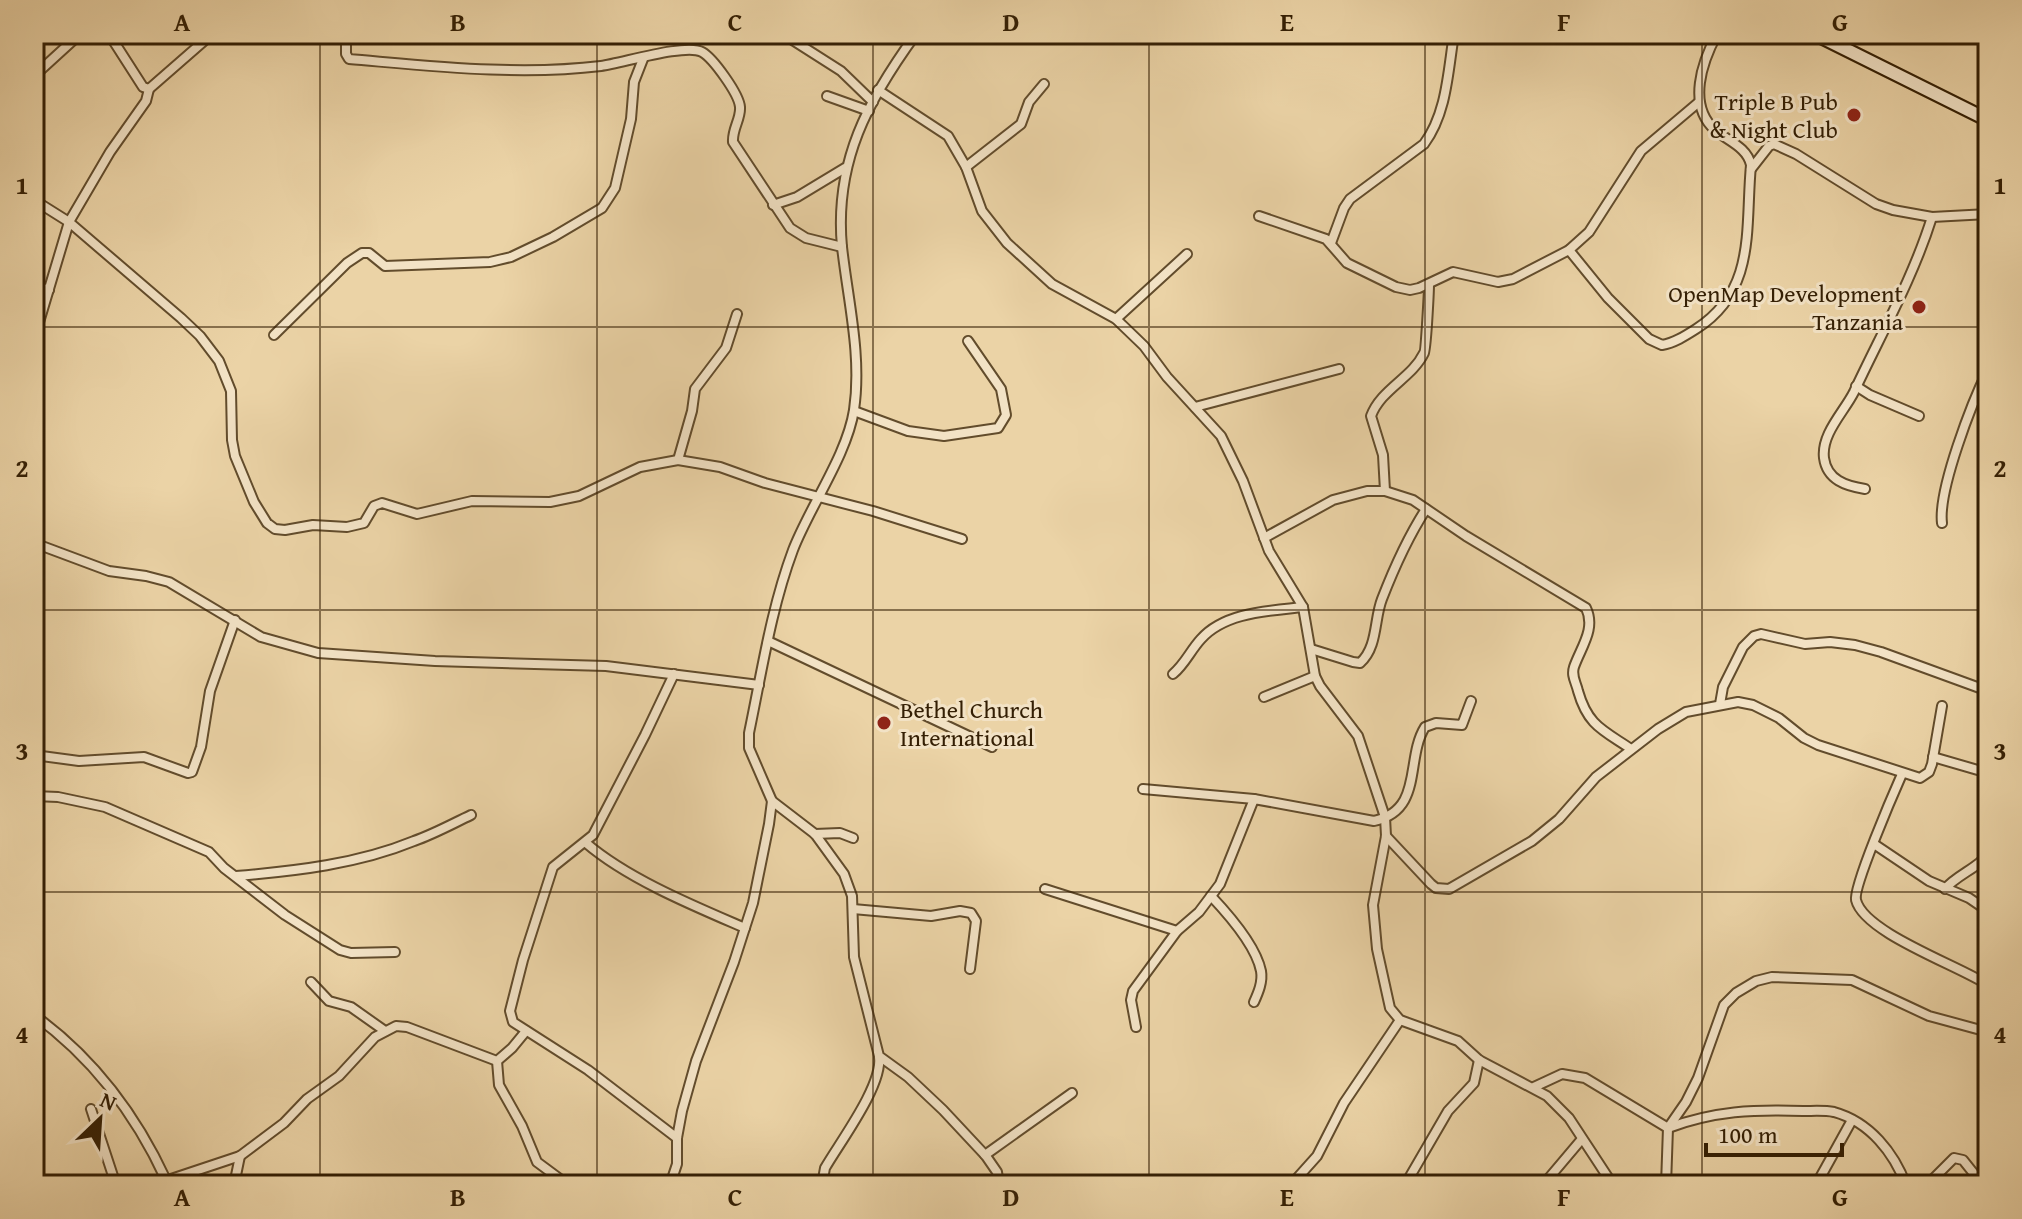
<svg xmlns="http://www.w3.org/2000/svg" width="2022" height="1219" font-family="'Gentium Book Plus',serif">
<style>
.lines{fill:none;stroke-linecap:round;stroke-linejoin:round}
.street-casing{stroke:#624c2c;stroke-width:12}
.secondary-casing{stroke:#341f04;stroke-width:16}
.street{stroke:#f2e2c5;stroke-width:8}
.secondary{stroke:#f2e2c5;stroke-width:12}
.grid{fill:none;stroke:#341f04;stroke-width:2;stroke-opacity:0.55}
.poi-dot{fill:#8f2418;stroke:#f2e2c5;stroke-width:3}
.labels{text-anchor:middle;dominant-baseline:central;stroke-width:6;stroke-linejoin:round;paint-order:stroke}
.poi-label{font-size:24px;fill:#341f04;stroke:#f2e2c5;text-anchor:end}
.neatline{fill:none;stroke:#341f04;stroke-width:3}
.grid-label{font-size:26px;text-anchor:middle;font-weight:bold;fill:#341f04}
</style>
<rect width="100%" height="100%" fill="#ebd3a6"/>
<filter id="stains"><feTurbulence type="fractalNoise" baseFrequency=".0025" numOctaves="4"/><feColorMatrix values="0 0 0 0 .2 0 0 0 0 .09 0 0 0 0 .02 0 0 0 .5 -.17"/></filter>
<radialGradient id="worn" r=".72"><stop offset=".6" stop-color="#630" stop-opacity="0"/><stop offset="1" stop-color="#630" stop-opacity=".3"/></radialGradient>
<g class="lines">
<!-- street casing -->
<g class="street-casing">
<g id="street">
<polyline points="109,34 143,87 149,89 212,34"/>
<path d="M346,34V54L349,59C432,66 518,76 601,66C623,63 686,43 702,52C713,58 739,94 740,107C741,119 732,129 733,142L790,228L806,238L842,247"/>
<polyline points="783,34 841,71 873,102"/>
<polyline points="34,76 80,34"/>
<polyline points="878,90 948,136 966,167 982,211 1007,243 1052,284 1116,319 1144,346 1167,377 1221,436 1243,481 1269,551 1303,607 1315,676 1320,686 1358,736 1385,817 1386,836 1373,905 1377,949 1390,1008 1400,1020 1458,1041 1479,1060 1547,1096 1569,1118 1613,1185"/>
<polyline points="827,96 869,111"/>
<polyline points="966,167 1021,124 1029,102 1044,84"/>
<polyline points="1751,169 1769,146 1774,144 1796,154 1876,204 1893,210 1932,217 1988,214"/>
<polyline points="34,200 69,222 181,318 200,336 219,361 231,391 232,440 235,456 254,502 267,523 275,529 285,530 313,525 347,527 364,523 374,506 382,503 417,514 472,501 550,502 579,496 640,467 678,460 720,467 765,483 873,511 962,539"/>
<polyline points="773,205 797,197 845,168"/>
<polyline points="1259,216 1326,239 1347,263 1396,287 1410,290 1419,288 1453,272 1498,282 1513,279 1569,250 1589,232 1641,151 1699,102"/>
<path d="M1331,243L1344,208L1350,199L1424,144C1447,113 1448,71 1454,34"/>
<path d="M1569,250L1608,298L1649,339L1662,345C1674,343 1685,336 1696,329C1757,290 1745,228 1751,165C1747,147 1728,141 1715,130C1687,105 1702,62 1717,34"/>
<polyline points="34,285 49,290"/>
<polyline points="1116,319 1187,254"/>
<polyline points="274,335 347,263 362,253 369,253 385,266 490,262 511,257 553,237 602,208 615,188 631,119 634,82 643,59"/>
<polyline points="34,339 69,222 110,152 146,101 149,89"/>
<polyline points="1856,386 1870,395 1919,416"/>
<polyline points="1195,407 1339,369"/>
<polyline points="854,411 908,431 944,436 998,428 1006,415 1001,389 968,341"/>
<polyline points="678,460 692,411 695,389 726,348 737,314"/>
<path d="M1865,489C1846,486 1827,480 1824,458C1821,434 1844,412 1854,392C1881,334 1913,278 1932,217"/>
<path d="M1385,491L1383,455L1371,416C1381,389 1412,378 1424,353C1426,350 1429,292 1429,284"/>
<path d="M1942,523C1938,490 1972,402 1988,370"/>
<path d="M1264,538L1333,500L1367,491H1385L1413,500L1466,536L1586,608C1596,629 1581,647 1574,667C1571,676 1576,682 1578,691C1588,726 1603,730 1631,749"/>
<polyline points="34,543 109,571 146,576 169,582 261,637 318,653 435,661 606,666 759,685"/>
<polyline points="768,641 992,747"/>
<path d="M1311,649L1353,662L1360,663C1378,647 1374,619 1382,599C1394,568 1408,537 1426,509"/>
<polyline points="674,674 645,735 593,835 553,867 523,960 510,1011 513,1022 588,1070 677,1138"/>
<path d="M1173,674C1185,664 1190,651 1201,639C1225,612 1269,611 1303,607"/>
<polyline points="1264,697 1315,676"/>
<polyline points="1720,704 1723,687 1743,647 1754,636 1761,634 1805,644 1830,642 1855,645 1881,652 1988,691"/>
<polyline points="34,755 79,761 144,757 188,773 192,772 201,747 210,691 235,620"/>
<polyline points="1933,757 1988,773"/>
<path d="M1902,774C1894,792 1853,887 1856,900C1864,933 1960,966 1988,985"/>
<polyline points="1143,789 1254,799"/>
<polyline points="34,796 58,797 105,807 209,852 224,868 285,915 340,950 351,953 395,952"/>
<polyline points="772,801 815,834 844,874 852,896 854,957 879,1056 908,1077 943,1110 986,1156 997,1172 999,1185"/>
<polyline points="815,834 840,833 853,838"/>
<polyline points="1386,836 1431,884 1436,888 1449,889 1532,841 1559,819 1596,777 1658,729 1686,712 1738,702 1753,705 1779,718 1804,738 1818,745 1920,778 1929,772 1932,764 1942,706"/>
<path d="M586,843C628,879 694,906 745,928"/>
<polyline points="1874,844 1929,881 1969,898 1988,911"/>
<path d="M236,876C296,871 358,864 414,841C434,834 452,824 471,815"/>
<polyline points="1045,889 1177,931"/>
<path d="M1945,889C1956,875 1984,865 1986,854C1988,847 1987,840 1988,833"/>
<path d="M1211,896C1228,914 1256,946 1261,971C1263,982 1258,993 1254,1002"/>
<polyline points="853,909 931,916 960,911 971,913 976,921 970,969"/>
<polyline points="311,982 329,1001 351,1007 385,1031"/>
<path d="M34,1015C92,1057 136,1115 166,1180"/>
<path d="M1136,1027L1131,1000L1133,991L1177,931L1199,912L1220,884L1254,799L1374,821C1424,810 1405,759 1425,727L1436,723L1462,725L1471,701"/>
<polyline points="497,1061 499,1085 522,1126 537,1162 568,1185"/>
<path d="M1534,1087L1562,1074L1585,1078L1668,1128C1714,1111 1754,1109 1803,1111C1813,1111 1824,1110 1834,1112C1870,1122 1894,1153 1906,1185"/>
<polyline points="91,1109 116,1185"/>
<polyline points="985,1155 1072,1093"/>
<polyline points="153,1185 240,1156 284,1123 307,1099 339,1076 375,1037 396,1026 407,1027 497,1061 512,1048 526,1031"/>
<polyline points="234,1185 240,1156"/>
<path d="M670,1185L677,1164V1138L682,1111L696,1061L734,962L753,903L769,824L772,801L749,748V733C762,671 771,609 793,550C810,506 847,455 854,410C862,356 848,301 842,247C834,162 868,100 916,34"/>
<path d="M827,1185L823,1179L825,1168C840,1142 883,1085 879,1057"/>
<polyline points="1291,1185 1317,1156 1344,1103 1400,1020"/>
<polyline points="1405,1185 1448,1111 1474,1083 1479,1060"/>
<polyline points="1543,1185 1581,1140"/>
<polyline points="1666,1185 1668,1128 1686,1102 1698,1078 1724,1005 1736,993 1756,981 1772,977 1852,980 1929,1016 1988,1032"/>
<polyline points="1816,1185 1852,1120"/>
<polyline points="1927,1185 1954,1158 1963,1160 1983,1185"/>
</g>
</g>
<!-- secondary casing -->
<g class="secondary-casing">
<polyline id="secondary" points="1815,34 1988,120"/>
</g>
<!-- street -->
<use href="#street" class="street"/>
<!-- secondary -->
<use href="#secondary" class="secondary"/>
</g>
<!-- grid -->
<path class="grid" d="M320,34V1185M597,34V1185M873,34V1185M1149,34V1185M1425,34V1185M1702,34V1185M34,327H1988M34,610H1988M34,892H1988"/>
<!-- markers -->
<g class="poi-dot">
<circle cx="1854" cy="115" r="8"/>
<circle cx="1919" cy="307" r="8"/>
<circle cx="884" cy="723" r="8"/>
</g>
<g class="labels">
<!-- poi labels -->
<g class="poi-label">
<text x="1838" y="101">Triple B Pub<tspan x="1838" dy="28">&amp; Night Club</tspan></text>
<text x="1903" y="293">OpenMap Development<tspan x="1903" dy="28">Tanzania</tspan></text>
<text x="900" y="709" text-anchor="start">Bethel Church<tspan x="900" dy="28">International</tspan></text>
</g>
</g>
<!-- margin -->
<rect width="2022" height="1219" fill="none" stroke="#ebd3a6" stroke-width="88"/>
<!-- north arrow -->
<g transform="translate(100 1119) rotate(25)" stroke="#f2e2c5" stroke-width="6" paint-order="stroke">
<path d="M0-6L14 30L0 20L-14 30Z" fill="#341f04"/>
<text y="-12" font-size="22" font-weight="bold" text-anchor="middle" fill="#341f04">N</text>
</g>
<!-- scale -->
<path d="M1706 1143v12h136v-12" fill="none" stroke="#341f04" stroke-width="4"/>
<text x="1718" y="1143" font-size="24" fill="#341f04" stroke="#f2e2c5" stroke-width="6" paint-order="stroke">100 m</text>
<rect x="44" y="44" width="1934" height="1131" class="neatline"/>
<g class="grid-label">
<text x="182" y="31">A</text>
<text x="458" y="31">B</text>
<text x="735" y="31">C</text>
<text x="1011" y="31">D</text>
<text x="1287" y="31">E</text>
<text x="1564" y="31">F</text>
<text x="1840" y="31">G</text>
<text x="22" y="194">1</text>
<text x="2000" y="194">1</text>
<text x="22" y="477">2</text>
<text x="2000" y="477">2</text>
<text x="22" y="760">3</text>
<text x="2000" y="760">3</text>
<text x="22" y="1043">4</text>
<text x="2000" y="1043">4</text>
<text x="182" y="1206">A</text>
<text x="458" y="1206">B</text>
<text x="735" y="1206">C</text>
<text x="1011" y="1206">D</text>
<text x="1287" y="1206">E</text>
<text x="1564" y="1206">F</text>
<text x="1840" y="1206">G</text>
</g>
<rect width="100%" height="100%" filter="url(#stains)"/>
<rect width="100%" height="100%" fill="url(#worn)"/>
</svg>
